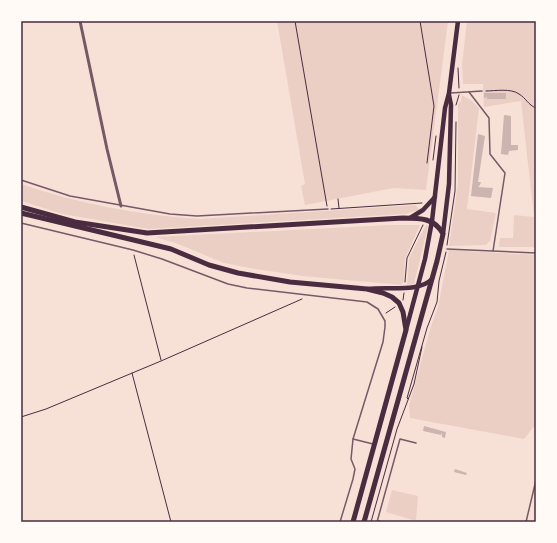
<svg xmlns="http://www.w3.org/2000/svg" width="557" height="543" font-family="'Golos Text',sans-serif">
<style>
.green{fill:#ebcfc5}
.building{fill:#ccb4b1}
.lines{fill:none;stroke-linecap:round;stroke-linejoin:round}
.path{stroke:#4a2c40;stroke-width:1}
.service{stroke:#755966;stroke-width:1.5}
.minor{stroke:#755966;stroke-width:3}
.secondary{stroke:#4a2c40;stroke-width:4.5}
.primary{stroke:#4a2c40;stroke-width:5}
.neatline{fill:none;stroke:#4a2c40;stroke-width:1.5}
</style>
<rect width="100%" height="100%" fill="#f7e1d7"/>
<!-- green -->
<g class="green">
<polygon points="277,21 448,21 426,190 394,188 305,205 301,186 305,184"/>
<polygon points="467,21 536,21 536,247 499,247 500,238 513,238 514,215 534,217 521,101 484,107 483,84 463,84 462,64"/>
<polygon points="462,95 472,101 479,108 467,209 496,213 490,241 486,245 449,246 458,183 458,104 461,101"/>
<path d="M21,184C78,204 140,215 200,219L416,205L419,210L405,214L148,229L63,214L21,201Z"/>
<polygon points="388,225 420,225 405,259 404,281 401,285 302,276 249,268 224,263 178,244 155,237"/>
<polygon points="426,225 428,226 414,284 407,285 409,258"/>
<polygon points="449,250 536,255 536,424 524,439 410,418 409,405 431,326 438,307"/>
<polygon points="392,490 418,496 416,521 386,512"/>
</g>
<!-- building -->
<g class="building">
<polygon points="484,93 506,93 506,99 487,99 487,97 484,98"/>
<polygon points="504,115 511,116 511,145 518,145 518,150 509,151 508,155 501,154"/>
<polygon points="478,134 485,136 478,182 481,182 480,185 478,187 493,188 491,198 471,196"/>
<polygon points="424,426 446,432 445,438 442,437 442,433 441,435 423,431"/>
<polygon points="455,469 467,473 466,475 454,472"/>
</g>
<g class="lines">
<!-- path -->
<g class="path">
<polyline points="295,21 327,206"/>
<polyline points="420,21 434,106 427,163"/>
<polyline points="458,68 459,88"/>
<path d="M486,91C495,91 511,88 519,94C526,98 528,105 536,108"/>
<polyline points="456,105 459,95"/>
<polyline points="433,160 436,136"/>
<polyline points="338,199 339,208"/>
<polyline points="331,209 422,203"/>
<polyline points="447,245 455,191 456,122"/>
<polyline points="134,255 161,360"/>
<polyline points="405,282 407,258 423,225"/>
<polyline points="403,300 404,293"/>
<polyline points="386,313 395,307"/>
<polyline points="132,373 171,522"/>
<polyline points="408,399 407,398 427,328 437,302 439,281 446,252"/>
<polyline points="21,417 46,409 161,361 302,299"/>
<polyline points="371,522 397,429 414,384 422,347"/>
</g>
<!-- service -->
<g class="service">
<polyline points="469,92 489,118 490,154 505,173 493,251"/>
<polyline points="451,93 482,91"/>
<polyline points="21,180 70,196 170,214 197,216 328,209"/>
<polyline points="21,223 133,250 162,259 228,284 247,288 367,302 378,309 385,321 385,327 383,342 353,439 351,459 355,469 353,479 340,522"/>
<polyline points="447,249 536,253"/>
<polyline points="353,439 373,444"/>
<polyline points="378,521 383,522"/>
<polyline points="377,522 400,439 416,443"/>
<polyline points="526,522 536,480"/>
</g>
<!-- minor -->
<polyline class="minor" points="80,21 107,149 121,206"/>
<!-- secondary -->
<g class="secondary">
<polyline points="410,218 423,210 435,197"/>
<polyline points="443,234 449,184 451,105 449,95"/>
<path d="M368,289C387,286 419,293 432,279"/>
<polyline points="406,330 425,259 432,221 445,108 449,93 458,21"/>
</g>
<!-- primary -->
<g class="primary">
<path d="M21,207L75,222L147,233L403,218C420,218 435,218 443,234L437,261L364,522"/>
<polyline points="21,213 171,249 209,265 238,273 290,282 367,289 383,293 392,297 399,303 403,312 406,330 353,522"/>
</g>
</g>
<!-- border -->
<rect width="557" height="543" fill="none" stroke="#fffaf5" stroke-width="44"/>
<rect x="22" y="22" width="513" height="499" class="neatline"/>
</svg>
